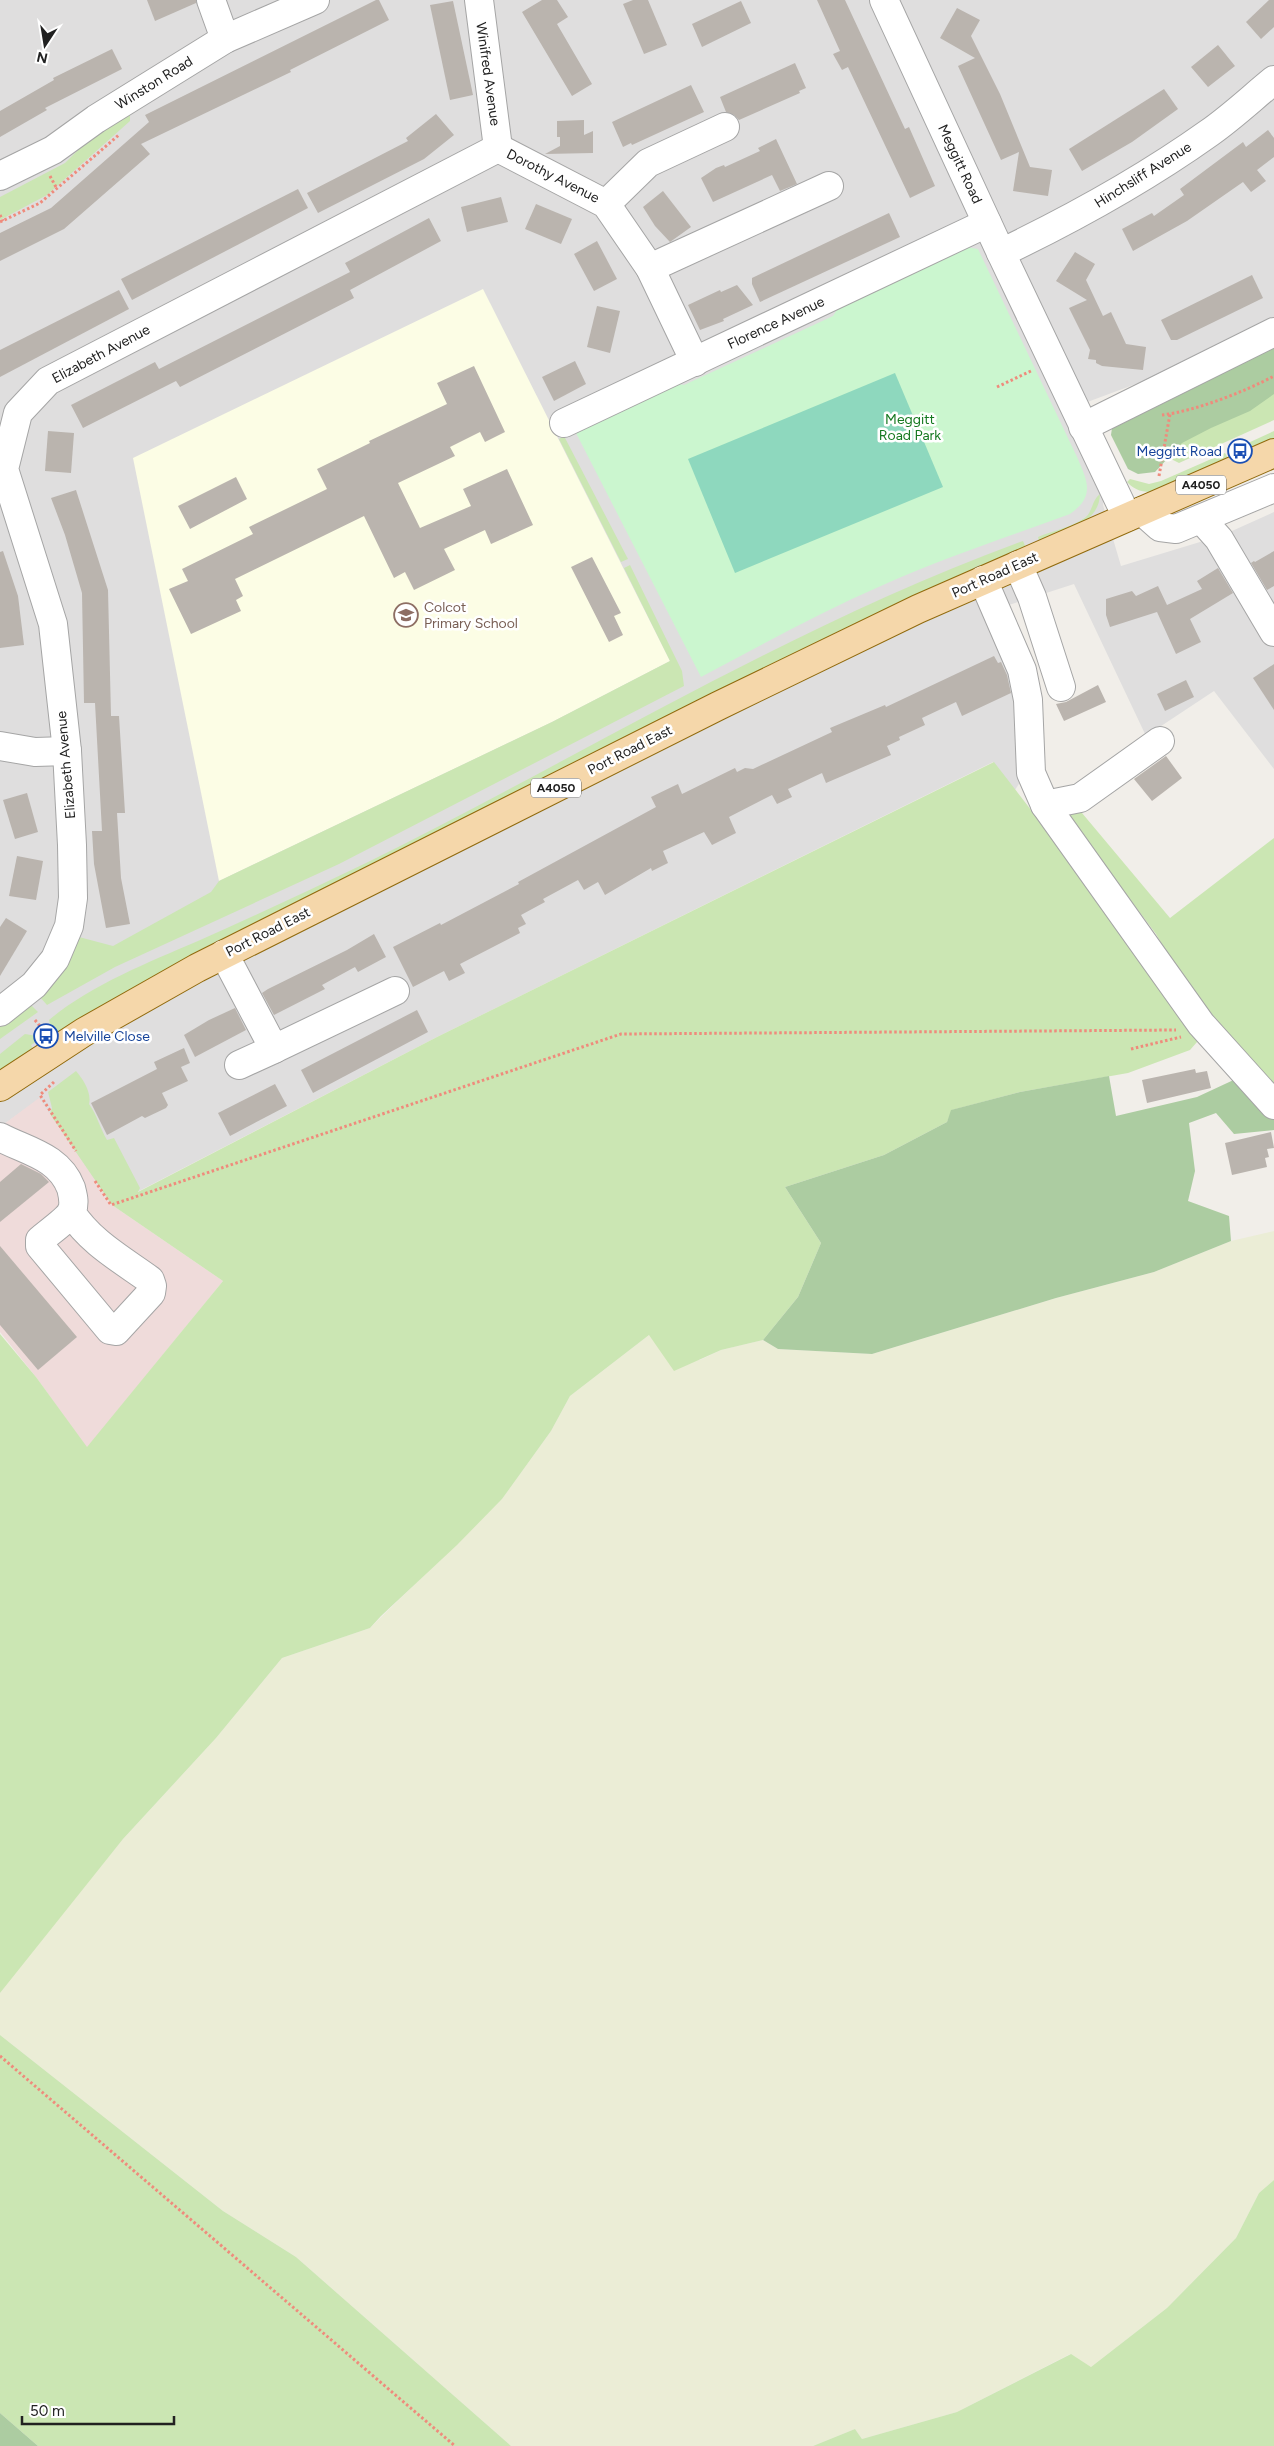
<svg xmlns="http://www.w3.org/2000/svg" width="1274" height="2446" font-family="Figtree,sans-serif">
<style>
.residential{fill:#dfdede}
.commercial{fill:#efdbda}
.education{fill:#fcfde5}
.farmland{fill:#ebedd6}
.grass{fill:#cbe6b3}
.forest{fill:#accca1}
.park{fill:#cbf6cf}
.pitch{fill:#8ed8be}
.building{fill:#bab4ae}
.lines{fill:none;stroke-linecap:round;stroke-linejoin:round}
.minor-casing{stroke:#a5a5a5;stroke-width:30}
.major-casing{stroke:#916a0d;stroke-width:30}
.path{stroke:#ef8b7c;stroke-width:3;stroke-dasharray:2.5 2.5;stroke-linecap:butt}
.minor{stroke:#fff;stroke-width:28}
.major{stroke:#f5d7aa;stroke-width:28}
.labels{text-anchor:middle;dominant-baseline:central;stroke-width:5;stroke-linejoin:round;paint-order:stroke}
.shield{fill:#fff;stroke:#646464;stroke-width:1}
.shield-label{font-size:12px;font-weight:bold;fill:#212121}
.street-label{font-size:14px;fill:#212121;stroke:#fff}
.park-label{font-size:14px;fill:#167921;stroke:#fff}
.transit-label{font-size:14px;fill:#164399;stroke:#fff;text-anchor:end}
.education-label{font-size:14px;fill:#785e54;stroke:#fff;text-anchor:start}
</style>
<rect width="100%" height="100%" fill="#f1eee9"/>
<!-- residential -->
<polygon class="residential" points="0,0 1274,0 1274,318 1160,375 1082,404 1112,453 1103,505 1121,566 1223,535 1274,512 1274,769 1214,691 1146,736 1074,584 1006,606 1019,688 1022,779 1015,790 993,762 437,1037 112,1205 39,1099 0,1127"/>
<!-- commercial -->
<polygon class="commercial" points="39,1098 112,1205 223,1281 87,1448 36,1377 0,1332 0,1127"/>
<!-- education -->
<polygon class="education" points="483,289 670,661 552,722 219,881 133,458"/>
<!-- farmland -->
<polygon class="farmland" points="1274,1231 1274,2180 1259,2193 1236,2238 1167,2308 1091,2367 1070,2354 957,2412 862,2439 855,2429 813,2446 511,2446 296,2257 223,2211 0,2035 0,1993 16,1970 123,1839 216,1738 282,1658 370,1628 502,1499 551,1431 570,1396 649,1335 700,1360 721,1350 763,1340 778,1349 872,1354 1056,1298 1154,1272 1231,1241"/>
<!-- grass -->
<g class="grass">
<polygon points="130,114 130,121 47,195 0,220 0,197 65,163 98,130"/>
<polygon points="1274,382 1274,420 1179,463 1165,456 1168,440"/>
<polygon points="1274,431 1274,440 1251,450 1248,443"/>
<polygon points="564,436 628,559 621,562 559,439"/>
<path d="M1225,453L1229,460L1155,492C1143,492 1135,491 1127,482L1130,479L1149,484L1161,481Z"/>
<path d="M1100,494C1099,525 1063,531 1039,541L1038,537C1052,531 1073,527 1086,517C1093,510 1092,500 1100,494Z"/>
<path d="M1023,541L1026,548L192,957L147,981L53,1037L49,1020C91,985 147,963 198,941C254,916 310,890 366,863C584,755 793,625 1023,541Z"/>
<polygon points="630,565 682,671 684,686 339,864 115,967 47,1005 39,996 79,937 113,946 211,892 219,881 552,722 670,661 624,568"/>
<path d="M994,762L1112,915L1196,1034L1197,1042L1190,1050L1128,1073L1020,1092L952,1110L947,1122L884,1155L785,1187L821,1243L798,1297L763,1340L721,1350L674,1371L649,1335L570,1396L551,1431L502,1499L457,1545L381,1616L370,1628L282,1658L216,1738L123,1839L0,1993V1334L36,1377L87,1447L223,1281L112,1205L50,1114L52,1108L48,1092L76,1071C83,1079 92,1093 89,1104C97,1115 100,1128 107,1140L114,1138L140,1188L138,1192L437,1037Z"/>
<polygon points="1065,813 1082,813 1170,918 1274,838 1274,1084 1183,982 1156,934"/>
<polygon points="29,1003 38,1012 0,1039 0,1023"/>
<polygon points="25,1034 37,1036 39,1040 31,1045 34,1050 0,1072 0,1054"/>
<polygon points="0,2035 223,2211 296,2257 511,2446 38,2446 0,2413"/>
<polygon points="1274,2180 1274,2446 813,2446 855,2429 862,2439 957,2412 1071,2354 1091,2367 1167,2308 1236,2238 1259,2193"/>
</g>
<!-- forest -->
<g class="forest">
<polygon points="1274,346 1274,394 1250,411 1211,428 1182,443 1155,472 1138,474 1128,469 1111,435 1112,428"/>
<polygon points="1109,1076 1116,1116 1197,1097 1240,1077 1274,1116 1274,1130 1234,1134 1216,1113 1189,1123 1195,1171 1188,1201 1229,1216 1231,1241 1154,1272 1056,1298 872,1354 778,1349 763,1340 798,1297 821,1243 785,1187 884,1155 947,1122 951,1110 1020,1092"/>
<polygon points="0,2413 38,2446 0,2446"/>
</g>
<!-- park -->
<path class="park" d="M965,247L978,249L1077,457C1088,482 1095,496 1070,514C1008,537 944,558 883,585C821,612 761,645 701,677L575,431L673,383L684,385L833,316L840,305Z"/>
<!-- pitch -->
<polygon class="pitch" points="895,373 943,487 735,573 688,459"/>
<!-- building -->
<g class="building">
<polygon points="147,0 196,0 196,3 155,21"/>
<polygon points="376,0 379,0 389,20 290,70 291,72 141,144 150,154 64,229 0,261 0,233 51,208 149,122 145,115"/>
<polygon points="542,0 557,0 568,17 557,24 592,84 572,96 522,12"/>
<polygon points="633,0 648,0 667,45 644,54 623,4"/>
<polygon points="817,0 845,0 905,129 909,127 935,186 910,198 848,67 842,70 833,54 840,51"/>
<polygon points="1269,0 1274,0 1274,27 1261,39 1246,22"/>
<polygon points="453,1 473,95 450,100 430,5"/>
<polygon points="741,1 751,23 702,47 692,24"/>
<polygon points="957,8 980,20 971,36 1000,94 1030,167 1052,170 1048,196 1013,191 1019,152 1001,160 958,66 975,58 940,38"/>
<polygon points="1218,45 1235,66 1208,87 1191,67"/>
<polygon points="112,49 122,69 45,108 47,110 0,137 0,111 54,80 53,78"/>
<polygon points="795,63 806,88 799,91 800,93 739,120 734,115 726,112 720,97"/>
<polygon points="691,85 704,112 632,145 631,143 623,147 612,122"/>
<polygon points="1164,89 1178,109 1132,142 1082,171 1069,149"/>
<polygon points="436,114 454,135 424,159 318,213 307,193 408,141 406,138"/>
<polygon points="584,120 584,135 593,131 593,153 545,154 560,146 560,137 557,137 557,121"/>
<polygon points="1268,130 1274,138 1274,157 1257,170 1266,181 1251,192 1243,182 1187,221 1133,251 1122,229 1152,213 1154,216 1184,195 1180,189 1243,142 1246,147"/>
<polygon points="776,139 797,184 780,191 772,175 713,202 701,178 716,168 724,165 725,167 760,151 758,148"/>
<polygon points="298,189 308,208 132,300 121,279"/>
<polygon points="663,191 691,227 670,242 655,226 643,207"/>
<polygon points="501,197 508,222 467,232 461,207"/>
<polygon points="536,204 572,219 561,244 525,229"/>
<polygon points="889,213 900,237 760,302 752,284 752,278"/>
<polygon points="429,218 441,241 350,290 354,298 180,387 176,381 83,428 71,405 155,362 159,369 350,272 345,263"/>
<polygon points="597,241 617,279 594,291 574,254"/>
<polygon points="1075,252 1095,264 1086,280 1103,316 1111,312 1126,344 1146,347 1143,370 1102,366 1096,363 1096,360 1088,359 1090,350 1069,308 1087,300 1056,281"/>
<polygon points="1252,275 1263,298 1177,340 1171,340 1161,320"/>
<polygon points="737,285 753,305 723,319 724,321 700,330 688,305 720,290 721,292"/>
<polygon points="119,290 129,309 0,377 0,350"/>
<polygon points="597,306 620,311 610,353 587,347"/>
<polygon points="575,361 586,384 554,401 542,377"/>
<polygon points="474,366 505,432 485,442 480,432 450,447 455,456 398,483 420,528 471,506 463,489 507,469 533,525 491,544 485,530 444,549 455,570 414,590 405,572 394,578 364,516 235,579 243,596 236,600 241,611 191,634 169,589 188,581 182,569 253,534 249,527 327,489 317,469 370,443 369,441 447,404 437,383"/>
<polygon points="48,431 74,433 71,473 45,471"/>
<polygon points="236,477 247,499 190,529 178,506"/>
<polygon points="76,490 108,590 111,716 119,716 125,813 117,813 121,878 130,924 106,928 94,864 92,831 102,831 95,703 84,703 82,593 65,535 51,498"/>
<polygon points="3,551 18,596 24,645 0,648 0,552"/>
<polygon points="1274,551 1274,586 1267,590 1251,563 1254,561 1255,562"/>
<polygon points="592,557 621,613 614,616 623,635 609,642 571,567"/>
<polygon points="1218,568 1233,593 1190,619 1201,642 1176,654 1157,612 1110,627 1106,615 1106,599 1132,591 1136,596 1158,586 1167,605 1202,589 1197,581"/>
<polygon points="994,656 998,663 1001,662 1007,675 1011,693 962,716 956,702 922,718 925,725 899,737 900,740 887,746 891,755 826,783 822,773 788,789 792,797 777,804 772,795 729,817 736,833 712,845 704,832 663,851 668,863 652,871 651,868 605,895 598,882 584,890 578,880 543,899 545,902 521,915 526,924 518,928 520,933 460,964 465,973 449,981 444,971 413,987 393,947 440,923 441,925 519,884 518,882 656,807 651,797 678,784 682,794 735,768 737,772 745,768 753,769 832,732 830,728 885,705 886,707"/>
<polygon points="1274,664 1274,710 1253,678"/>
<polygon points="1186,680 1194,697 1165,711 1157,694"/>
<polygon points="1098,685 1106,702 1064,721 1056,704 1066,702"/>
<polygon points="1166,756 1182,778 1152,801 1134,779"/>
<polygon points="27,793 38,832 15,839 3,800"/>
<polygon points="17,856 43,861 36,900 9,896"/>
<polygon points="6,918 27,931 0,976 0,927"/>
<polygon points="374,934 386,957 358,972 355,967 322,985 325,989 274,1015 262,993 268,989 347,950"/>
<polygon points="235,1008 246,1030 195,1057 184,1035 209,1020"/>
<polygon points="417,1010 428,1032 313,1093 301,1070"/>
<polygon points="184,1048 190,1063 181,1067 188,1081 162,1093 168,1105 166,1108 145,1118 142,1116 107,1135 91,1103 157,1069 154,1062"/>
<polygon points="1195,1069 1196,1073 1207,1071 1211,1088 1147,1103 1142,1080"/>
<polygon points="275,1084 287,1106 230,1136 218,1113"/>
<polygon points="1271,1132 1274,1148 1267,1149 1269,1157 1265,1158 1267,1167 1232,1175 1225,1143"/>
<polygon points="21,1164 41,1174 49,1182 0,1222 0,1182"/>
<polygon points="0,1246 77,1337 38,1370 0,1325"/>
</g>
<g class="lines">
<!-- minor casing -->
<g class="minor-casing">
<g id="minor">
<polyline points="211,0 225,39"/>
<polyline points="479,0 498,148"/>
<polyline points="884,0 1001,253 1127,517"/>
<polyline points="498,148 606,204 650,268 695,362"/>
<polyline points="0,176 53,150 96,119 225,39 315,0"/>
<polyline points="606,204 648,163 725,127"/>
<path d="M1001,253C1074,218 1143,180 1209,133C1232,117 1253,97 1274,80"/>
<polyline points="650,268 829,186"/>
<polyline points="564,423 987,223"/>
<polyline points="1083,427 1274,332"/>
<polyline points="1142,511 1160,527 1176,529 1274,488"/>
<polyline points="1202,520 1219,539 1274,632"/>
<polyline points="1018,565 1032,597 1061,687"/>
<polyline points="983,580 1022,670 1028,700 1031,773 1045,805 1201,1024 1274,1105"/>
<polyline points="0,746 35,752 67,751"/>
<polyline points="1045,805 1080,798 1160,741"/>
<polyline points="224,954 274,1049 395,991"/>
<polyline points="0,1012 34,985 55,959 69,926 73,898 72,845 67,751 53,624 4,469 18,413 48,381 498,148"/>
<polyline points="239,1065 274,1049"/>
<path d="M0,1137C26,1151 59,1156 71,1188C73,1196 75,1202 72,1211C68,1219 48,1233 40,1240V1246L110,1330L116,1331L151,1293L152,1286L150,1280C121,1259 90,1242 71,1212"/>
</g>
</g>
<!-- major casing -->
<g class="major-casing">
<polyline id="major" points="0,1087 84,1032 197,968 718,706 918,609 1274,453"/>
</g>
<!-- path -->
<g class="path">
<polyline points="50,176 57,189"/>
<polyline points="0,215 3,221"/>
<polyline points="0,222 40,203 120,134"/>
<polyline points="997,387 1033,370"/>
<path d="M1162,415C1195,411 1244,392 1274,376"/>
<polyline points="1159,476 1170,414"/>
<polyline points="35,1020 44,1031"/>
<polyline points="1131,1049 1181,1037"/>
<polyline points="54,1082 40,1095 76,1151"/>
<polyline points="95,1181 111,1205 621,1034 1176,1030"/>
<polyline points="0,2056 455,2446"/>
</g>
<!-- minor -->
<use href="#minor" class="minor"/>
<!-- major -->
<use href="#major" class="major"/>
</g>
<!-- icons -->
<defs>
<g id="bus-ring" transform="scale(1.25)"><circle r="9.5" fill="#fff" stroke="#1a4fb4" stroke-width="1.5"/><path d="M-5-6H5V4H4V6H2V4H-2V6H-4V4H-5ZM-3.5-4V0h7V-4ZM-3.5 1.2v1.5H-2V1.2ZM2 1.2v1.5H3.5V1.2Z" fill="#1a4fb4"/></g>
<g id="school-ring" transform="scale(1.25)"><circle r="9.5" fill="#fff" stroke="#8d6e63" stroke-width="1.5"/><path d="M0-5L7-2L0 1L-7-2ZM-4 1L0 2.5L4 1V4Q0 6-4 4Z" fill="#8d6e63"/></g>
</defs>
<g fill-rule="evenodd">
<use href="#bus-ring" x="1240" y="451"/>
<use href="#school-ring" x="406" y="615"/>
<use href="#bus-ring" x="46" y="1036"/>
</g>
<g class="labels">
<!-- shield labels -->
<g class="shield">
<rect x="1176" y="475.5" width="50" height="19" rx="4"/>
<rect x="531" y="778.5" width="50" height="19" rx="4"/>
</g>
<g class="shield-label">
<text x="1201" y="485">A4050</text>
<text x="556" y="788">A4050</text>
</g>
<!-- street labels -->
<g class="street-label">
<text transform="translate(488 74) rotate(82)">Winifred Avenue</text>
<text transform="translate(154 83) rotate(-32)">Winston Road</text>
<text transform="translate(960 164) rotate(65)">Meggitt Road</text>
<text transform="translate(1143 175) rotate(-32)">Hinchsliff Avenue</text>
<text transform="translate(553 176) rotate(27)">Dorothy Avenue</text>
<text transform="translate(776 323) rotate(-25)">Florence Avenue</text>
<text transform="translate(101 354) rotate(-28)">Elizabeth Avenue</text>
<text transform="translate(995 575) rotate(-24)">Port Road East</text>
<text transform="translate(630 750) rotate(-27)">Port Road East</text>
<text transform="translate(66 765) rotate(-95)">Elizabeth Avenue</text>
<text transform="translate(268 932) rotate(-27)">Port Road East</text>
</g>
<!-- park labels -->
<g class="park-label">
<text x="910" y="419">Meggitt<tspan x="910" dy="16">Road Park</tspan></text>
</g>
<!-- transit labels -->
<g class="transit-label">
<text x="1222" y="451">Meggitt Road</text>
<text x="64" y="1036" text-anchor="start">Melville Close</text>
</g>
<!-- education labels -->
<g class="education-label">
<text x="424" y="607">Colcot<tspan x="424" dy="16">Primary School</tspan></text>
</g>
</g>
<!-- north arrow -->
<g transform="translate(45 45) rotate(192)" stroke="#ffffff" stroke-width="4" paint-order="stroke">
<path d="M0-4L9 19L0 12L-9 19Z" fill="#212121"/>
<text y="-8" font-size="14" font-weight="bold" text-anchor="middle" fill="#212121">N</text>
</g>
<!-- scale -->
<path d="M22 2416v8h152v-8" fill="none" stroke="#212121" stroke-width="2.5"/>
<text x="30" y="2416" font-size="15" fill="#212121" stroke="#ffffff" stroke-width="4" paint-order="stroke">50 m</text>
</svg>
